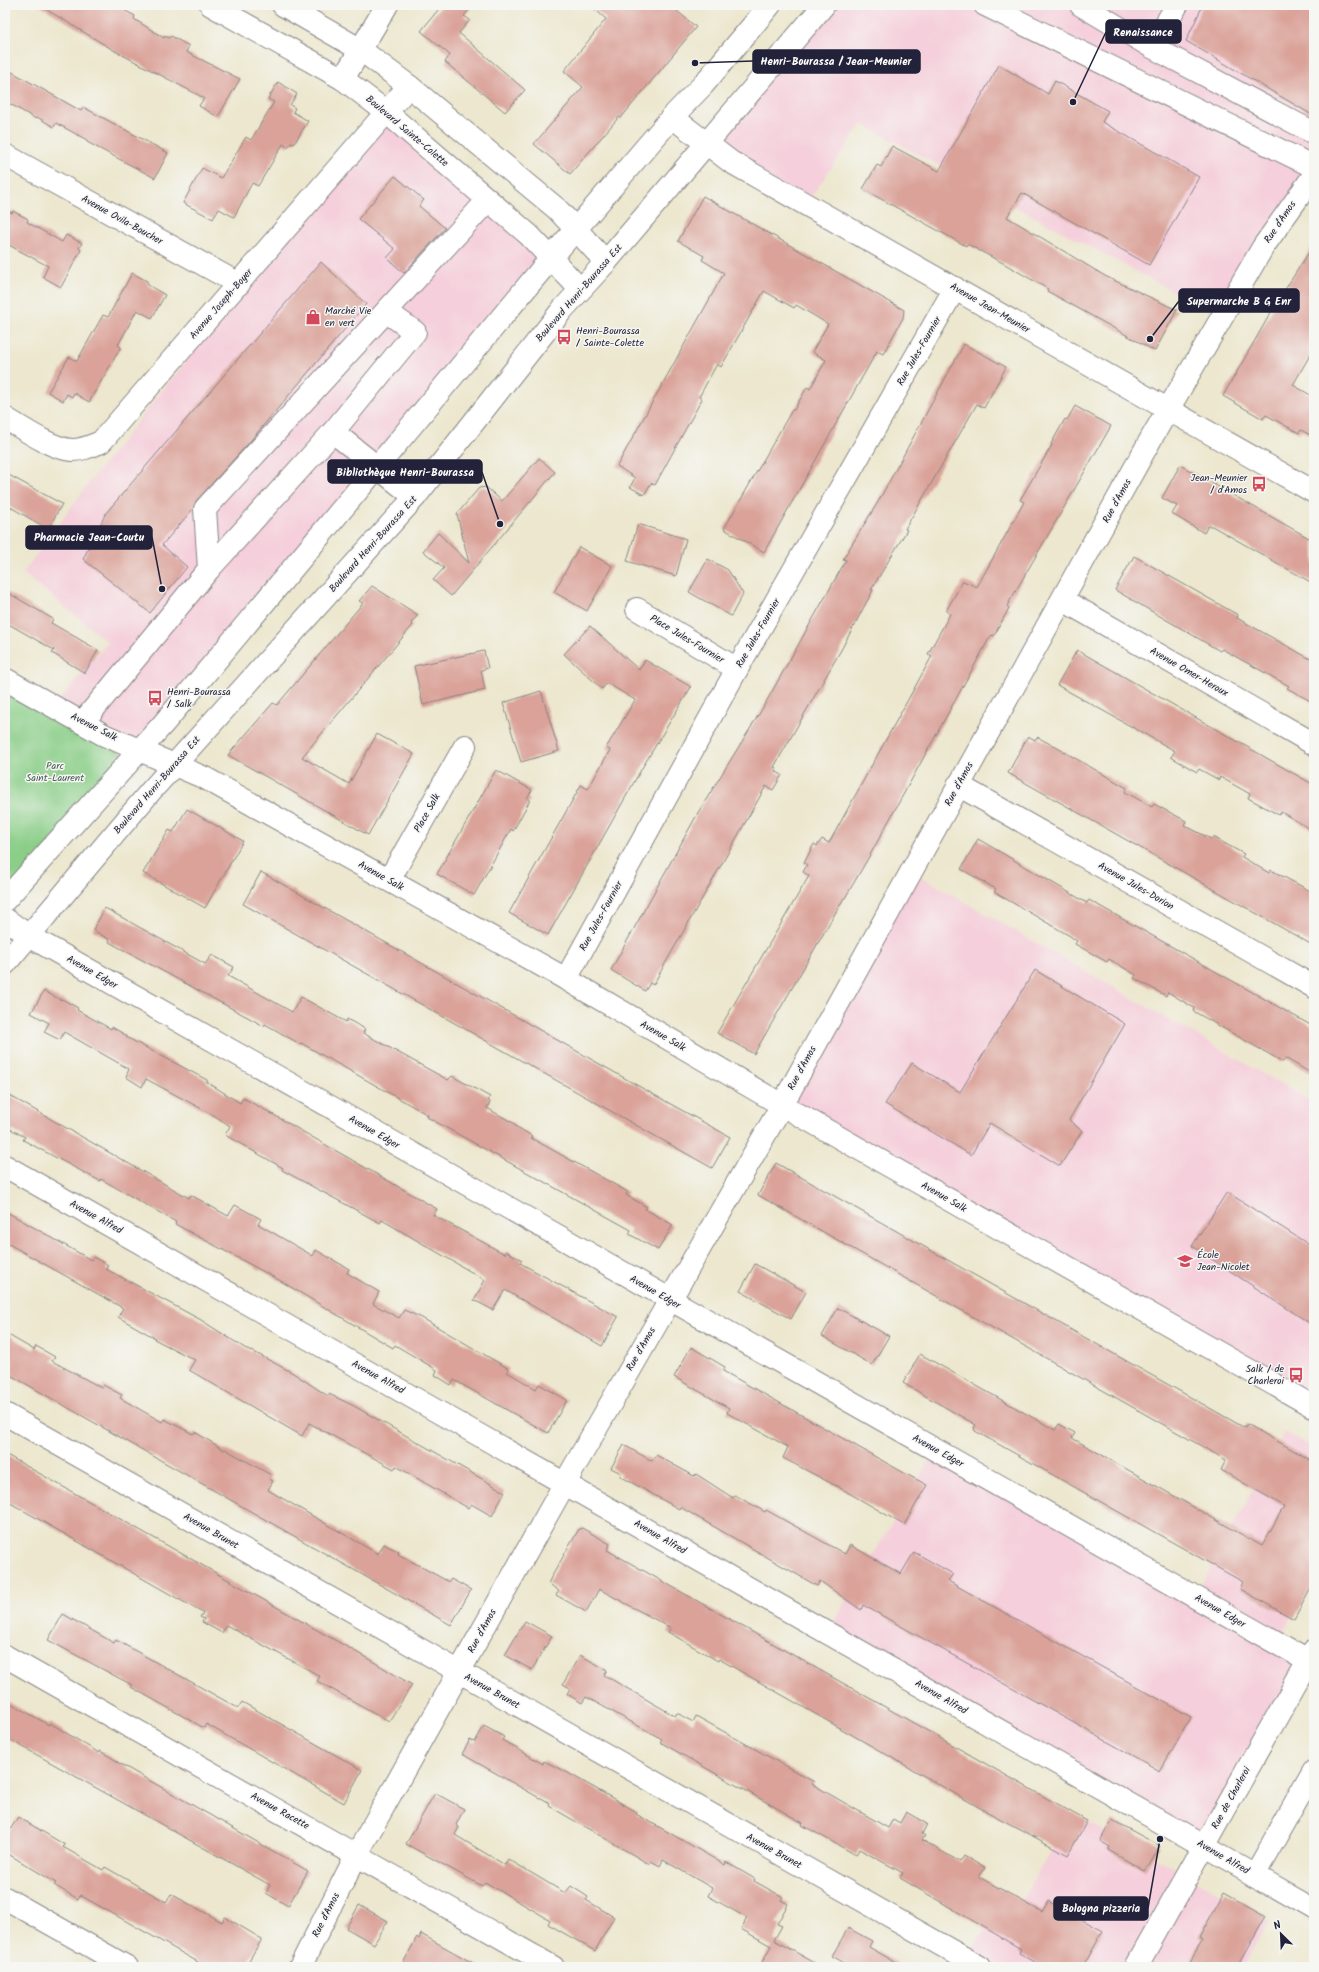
<svg xmlns="http://www.w3.org/2000/svg" width="1319" height="1972" font-family="Kalam,sans-serif">
<style>
.built{fill:#f5cfdb}
.green{fill:#8ace88;stroke:#567862}
.building{fill:#daa299}
.lines{fill:none;stroke-linecap:round;stroke-linejoin:round}
.minor-casing{stroke:#878484;stroke-width:24}
.major-casing{stroke:#878484;stroke-width:24}
.minor{stroke:#fff;stroke-width:22}
.major{stroke:#fff;stroke-width:22}
.labels{text-anchor:middle;dominant-baseline:central;stroke-width:3;stroke-linejoin:round;paint-order:stroke}
.street-label{font-size:10px;fill:#22223b;stroke:#f6f6f2}
.poi-label{font-size:10px;fill:#22223b;stroke:#f6f6f2;text-anchor:start}
.park-label{font-size:10px;fill:#415652;stroke:#f6f6f2}
.leader{fill:none;stroke:#22223b;stroke-width:1.5}
.callout-dot{fill:#22223b;stroke:#f6f6f2;stroke-width:1.5}
.callout{fill:#22223b;stroke:#22223b;stroke-width:1.5}
.callout-label{font-size:11px;text-anchor:middle;font-weight:bold;fill:#fff}
</style>
<rect width="100%" height="100%" fill="#f6f6f2"/>
<filter id="ink" filterUnits="userSpaceOnUse"><feTurbulence type="fractalNoise" baseFrequency=".025" numOctaves="2"/><feDisplacementMap in="SourceGraphic" scale="8" xChannelSelector="R" yChannelSelector="G"/><feConvolveMatrix kernelMatrix="1 2 1 2 8 2 1 2 1" color-interpolation-filters="sRGB"/></filter>
<filter id="wash" filterUnits="userSpaceOnUse"><feTurbulence type="fractalNoise" baseFrequency=".012" numOctaves="4" result="noise"/><feDisplacementMap in="SourceGraphic" scale="16" xChannelSelector="R" yChannelSelector="G"/><feGaussianBlur stdDeviation="0.9" result="paint"/><feColorMatrix in="noise" values="0 0 0 0 0 0 0 0 0 0 0 0 0 0 0 0 0 1.4 0 .05"/><feComposite in="paint" operator="in"/></filter>
<g filter="url(#wash)">
<rect width="100%" height="100%" fill="#ece7ce"/>
<!-- built -->
<g class="built">
<polygon points="825,5 1314,5 1314,175 1221,317 862,124 806,204 707,145"/>
<polygon points="385,111 551,258 140,749 47,715 108,642 23,573 92,479"/>
<polygon points="911,871 1314,1103 1314,1407 782,1105"/>
<polygon points="1284,1432 1314,1448 1314,1574 1278,1641 1308,1661 1204,1847 828,1632 935,1450 1195,1597"/>
<polygon points="1073,1814 1270,1921 1243,1967 962,1967 1007,1893 1022,1900"/>
</g>
<!-- green -->
<polygon class="green" points="5,686 131,759 5,906"/>
<g id="blocks">
<!-- building -->
<g class="building">
<polygon points="39,5 115,5 135,16 134,19 164,38 165,36 169,38 171,36 189,46 186,52 240,79 218,117 199,106 204,98 115,51"/>
<polygon points="442,5 473,5 464,16 470,20 459,33 525,90 505,112 445,62 450,55 421,31"/>
<polygon points="590,5 670,5 696,27 621,118 619,117 570,174 534,144 583,87 564,71 606,19"/>
<polygon points="1203,5 1314,5 1314,116 1186,41"/>
<polygon points="999,65 1048,94 1055,81 1108,111 1102,122 1199,177 1149,265 1022,193 1007,217 1105,276 1177,310 1155,351 1047,291 1048,289 1003,263 967,244 966,246 863,189 877,165 881,167 892,146 939,171"/>
<polygon points="5,68 81,111 83,107 168,153 155,178 87,142 87,140 56,123 54,127 37,117 36,119 5,101"/>
<polygon points="278,82 297,94 290,105 295,108 293,112 308,121 294,144 291,143 288,147 283,144 258,186 252,183 234,217 219,209 213,219 183,203 202,168 221,178 246,137 251,140 274,102 268,99"/>
<polygon points="395,176 424,200 419,206 445,228 404,273 387,258 395,249 358,219"/>
<polygon points="703,196 904,310 903,318 883,354 877,351 764,552 724,529 792,410 794,410 807,387 810,389 826,360 812,352 828,324 813,315 796,305 794,308 764,291 721,367 717,364 699,397 702,399 655,485 651,483 644,495 630,487 635,478 617,466 724,273 702,260 704,256 678,241"/>
<polygon points="5,209 12,213 13,211 28,219 27,222 62,242 66,235 82,243 79,248 81,250 61,287 43,277 48,266 5,243"/>
<polygon points="1314,244 1314,348 1293,385 1314,397 1314,437 1301,430 1299,433 1266,415 1263,419 1223,396 1274,307"/>
<polygon points="321,262 366,304 246,446 196,501 193,509 162,545 187,567 150,613 83,559 106,513"/>
<polygon points="132,273 147,281 148,285 165,295 152,318 137,310 118,345 121,347 89,402 74,393 72,397 67,394 63,401 48,392 69,357 77,361 103,315 108,317"/>
<polygon points="964,344 1006,367 984,408 977,404 905,529 907,530 871,590 873,590 841,650 774,767 777,768 775,771 782,775 773,790 766,786 653,985 650,983 645,991 611,970 699,811 761,711 846,560 843,559 878,502"/>
<polygon points="1075,406 1111,426 1007,606 1009,608 994,636 992,635 990,637 870,855 845,898 844,898 754,1054 717,1033 809,876 803,872 807,865 804,863 814,844 817,846 822,839 829,843 932,656 928,654 950,614 946,611 963,581 977,587 1024,502 1020,500 1052,445 1051,444 1065,419 1067,420"/>
<polygon points="539,458 555,472 451,596 433,580 444,568 423,551 438,533 469,563 457,514 479,488 486,487 502,501"/>
<polygon points="1180,465 1314,541 1314,584 1212,526 1208,526 1204,533 1172,514 1177,506 1162,498"/>
<polygon points="5,473 62,504 48,529 5,504"/>
<polygon points="638,524 686,539 676,576 627,561"/>
<polygon points="579,547 612,566 587,611 554,592"/>
<polygon points="1134,556 1238,615 1237,618 1314,661 1314,703 1287,688 1289,686 1222,649 1220,651 1115,590"/>
<polygon points="708,559 728,570 743,594 731,616 689,592"/>
<polygon points="372,586 418,615 411,623 413,625 302,757 349,784 377,734 414,754 368,835 228,755 273,703 277,705 363,603 359,601"/>
<polygon points="5,591 53,619 51,623 98,650 85,673 52,653 54,650 5,622"/>
<polygon points="590,626 639,670 645,660 691,687 642,768 548,935 509,913 581,785 588,789 610,750 606,748 635,700 607,683 602,689 564,654"/>
<polygon points="1077,650 1314,785 1314,831 1281,812 1279,815 1248,798 1250,794 1220,777 1219,780 1199,769 1197,772 1171,757 1175,751 1057,685"/>
<polygon points="484,651 488,668 481,670 485,690 423,705 414,666"/>
<polygon points="541,691 559,751 521,762 503,703"/>
<polygon points="1028,736 1035,740 1037,737 1054,746 1127,788 1125,792 1152,807 1154,804 1186,821 1184,825 1211,839 1213,837 1244,854 1242,857 1269,873 1271,870 1314,893 1314,946 1008,773"/>
<polygon points="496,770 532,790 527,798 530,800 513,831 511,829 474,895 437,874"/>
<polygon points="187,809 243,841 205,908 143,873 169,830 173,832"/>
<polygon points="978,839 1087,903 1089,900 1314,1027 1314,1075 1285,1058 1283,1062 1193,1011 1194,1008 1168,992 1166,996 1134,978 1136,975 1109,959 1107,962 1075,944 1077,941 1070,936 994,892 996,889 961,869"/>
<polygon points="261,872 649,1092 730,1137 712,1168 243,904"/>
<polygon points="105,908 205,964 212,955 234,967 228,976 292,1012 301,997 346,1022 347,1019 365,1029 363,1033 448,1080 452,1076 490,1097 488,1100 490,1102 487,1108 515,1124 515,1126 532,1136 531,1138 628,1192 626,1195 647,1207 645,1209 673,1225 658,1250 629,1234 631,1230 427,1117 428,1115 301,1043 300,1044 265,1024 264,1026 109,942 110,940 93,930"/>
<polygon points="1035,970 1125,1024 1069,1120 1082,1131 1060,1166 990,1123 971,1155 885,1104 912,1063 960,1092"/>
<polygon points="44,991 61,1000 62,999 78,1008 77,1010 111,1029 112,1027 127,1036 126,1037 207,1080 207,1082 240,1103 243,1098 267,1111 437,1209 433,1215 501,1252 505,1254 506,1251 522,1260 520,1263 618,1317 602,1346 505,1290 493,1310 474,1300 485,1280 382,1220 380,1223 282,1170 283,1168 225,1135 230,1126 215,1116 146,1079 142,1087 126,1077 129,1069 64,1032 60,1040 44,1032 49,1023 31,1013"/>
<polygon points="5,1093 189,1198 191,1195 228,1216 235,1205 261,1219 258,1224 313,1256 316,1250 349,1269 347,1273 379,1292 373,1304 399,1318 404,1310 422,1318 509,1369 507,1372 536,1389 539,1384 567,1400 548,1433 454,1380 451,1385 435,1375 437,1370 395,1345 393,1348 279,1280 175,1224 176,1222 101,1179 100,1181 23,1140 25,1137 5,1126"/>
<polygon points="776,1163 1245,1428 1247,1424 1314,1462 1314,1583 1294,1619 1240,1589 1243,1582 975,1431 974,1428 976,1425 903,1383 920,1354 1055,1430 1059,1424 1075,1433 1072,1438 1262,1546 1284,1506 1221,1470 1226,1460 758,1195"/>
<polygon points="1227,1192 1314,1248 1314,1326 1192,1246"/>
<polygon points="5,1211 91,1260 93,1257 108,1265 106,1269 201,1320 251,1352 252,1351 293,1373 328,1396 329,1394 354,1406 505,1492 492,1516 471,1504 468,1508 396,1466 394,1469 309,1423 302,1436 189,1370 195,1360 154,1339 155,1338 118,1317 123,1308 5,1242"/>
<polygon points="755,1264 806,1292 791,1319 740,1291"/>
<polygon points="838,1308 889,1336 872,1365 822,1336"/>
<polygon points="5,1333 34,1350 36,1346 55,1357 52,1361 102,1388 103,1385 122,1395 120,1398 162,1422 164,1419 193,1434 195,1432 224,1450 225,1449 271,1475 269,1479 273,1481 268,1490 378,1554 384,1544 399,1552 398,1554 449,1582 451,1579 471,1590 451,1625 5,1372"/>
<polygon points="691,1347 725,1367 723,1371 906,1474 927,1485 904,1525 842,1489 783,1458 788,1447 727,1413 729,1408 674,1377"/>
<polygon points="624,1445 652,1461 656,1455 694,1476 696,1474 733,1498 735,1495 765,1512 766,1510 845,1554 850,1545 901,1574 914,1552 953,1574 948,1581 1191,1717 1160,1771 863,1605 861,1610 820,1581 817,1586 680,1507 679,1509 620,1476 621,1473 611,1468"/>
<polygon points="5,1454 372,1661 412,1685 389,1721 317,1681 320,1676 226,1625 222,1633 202,1622 204,1619 200,1617 203,1613 5,1500"/>
<polygon points="582,1528 610,1544 607,1550 1087,1821 1068,1855 982,1809 719,1659 718,1661 668,1632 671,1628 599,1589 586,1612 556,1595 559,1591 548,1583 579,1529"/>
<polygon points="63,1614 114,1643 116,1640 238,1708 242,1702 362,1770 344,1803 206,1724 204,1728 131,1687 132,1685 48,1640"/>
<polygon points="525,1621 552,1636 532,1670 505,1655"/>
<polygon points="580,1655 607,1670 604,1675 675,1716 677,1713 693,1722 696,1716 814,1782 812,1784 888,1828 893,1819 900,1823 906,1812 927,1824 922,1834 925,1836 922,1840 960,1862 964,1856 985,1868 979,1877 1042,1912 1048,1901 1103,1931 1083,1967 1044,1967 1019,1953 1021,1949 900,1878 903,1873 859,1849 856,1855 802,1825 803,1823 660,1742 662,1739 586,1697 582,1703 567,1694 570,1688 563,1684"/>
<polygon points="5,1700 49,1725 50,1723 99,1753 100,1751 117,1761 117,1762 308,1871 288,1906 266,1893 270,1885 5,1737"/>
<polygon points="484,1726 504,1737 502,1740 543,1764 544,1761 568,1773 637,1812 636,1814 682,1840 725,1865 726,1862 755,1879 754,1881 783,1897 781,1900 788,1904 777,1924 782,1926 774,1940 822,1967 771,1967 762,1962 771,1946 741,1929 747,1918 708,1896 712,1888 663,1860 660,1866 651,1861 649,1864 549,1806 550,1804 462,1754 470,1740 475,1742"/>
<polygon points="435,1793 464,1809 456,1825 459,1827 455,1835 505,1865 508,1859 565,1893 571,1886 588,1897 586,1900 614,1917 595,1951 548,1924 550,1920 485,1882 482,1886 406,1844"/>
<polygon points="18,1817 65,1845 63,1847 103,1870 105,1867 166,1902 171,1894 222,1922 225,1917 262,1939 245,1967 195,1967 198,1962 80,1895 78,1899 54,1885 56,1883 5,1852 5,1838"/>
<polygon points="1112,1820 1160,1846 1145,1871 1108,1850 1110,1847 1100,1841"/>
<polygon points="1224,1892 1266,1915 1237,1967 1187,1967 1203,1940 1199,1938"/>
<polygon points="359,1905 388,1921 374,1944 346,1928"/>
<polygon points="848,1928 872,1941 869,1947 904,1967 852,1967 832,1956"/>
<polygon points="421,1934 446,1948 480,1967 401,1967 417,1937 419,1939"/>
</g>
</g>
</g>
<g filter="url(#ink)">
<use href="#blocks" fill-opacity="0" stroke="#878484" stroke-width="1"/>
<g class="lines">
<!-- minor casing -->
<g class="minor-casing">
<g id="minor">
<polyline points="211,5 343,79 385,111 529,235 580,289"/>
<polyline points="283,5 361,50 409,86 557,209 606,262"/>
<polyline points="985,5 1314,167"/>
<polyline points="1081,5 1152,47 1177,5"/>
<polyline points="1152,47 1314,133"/>
<polyline points="343,79 387,5"/>
<polyline points="672,117 731,162 1314,492"/>
<polyline points="5,155 239,284"/>
<path d="M5,418C22,428 52,449 72,450C83,450 91,446 101,442L409,86"/>
<polyline points="333,432 415,497"/>
<polyline points="209,569 333,432 415,332 387,312"/>
<polyline points="1063,600 1314,744"/>
<polyline points="637,609 737,669"/>
<polyline points="5,679 104,735 205,778 566,979 782,1105 1314,1407"/>
<polyline points="83,722 209,569 205,509 488,200"/>
<polyline points="958,785 1314,987"/>
<polyline points="389,880 465,746"/>
<polyline points="5,919 29,936 1308,1661"/>
<polyline points="566,979 737,669 955,288"/>
<polyline points="5,1166 1314,1909"/>
<polyline points="5,1414 980,1967"/>
<polyline points="5,1656 553,1967"/>
<polyline points="1254,1875 1314,1770"/>
<polyline points="5,1898 127,1967"/>
<polyline points="300,1967 357,1854 565,1483 782,1105 1152,437 1263,247 1314,175"/>
<polyline points="1136,1967 1314,1651"/>
</g>
</g>
<!-- major casing -->
<g class="major-casing">
<g id="major">
<polyline points="5,900 164,723 551,258 672,117 703,85 770,5"/>
<polyline points="5,964 150,792 415,497 562,310 606,262 824,5"/>
</g>
</g>
<!-- minor -->
<use href="#minor" class="minor"/>
<!-- major -->
<use href="#major" class="major"/>
</g>
</g>
<!-- icons -->
<defs>
<g id="shop-bare" transform="scale(1.2)"><path d="M-5-2.5h2.3a2.7 3.5 0 0 1 5.4 0H5L5.5 6h-11ZM-1.5-2.5h3a1.5 2.3 0 0 0-3 0Z" fill="#d1495b" stroke="#f6f6f2" stroke-width="2.5" paint-order="stroke"/></g>
<g id="bus-bare" transform="scale(1.2)"><path d="M-5-6H5V4H4V6H2V4H-2V6H-4V4H-5ZM-3.5-4V0h7V-4ZM-3.5 1.2v1.5H-2V1.2ZM2 1.2v1.5H3.5V1.2Z" fill="#d1495b" stroke="#f6f6f2" stroke-width="2.5" paint-order="stroke"/></g>
<g id="school-bare" transform="scale(1.2)"><path d="M0-5L7-2L0 1L-7-2ZM-4 1L0 2.5L4 1V4Q0 6-4 4Z" fill="#d1495b" stroke="#f6f6f2" stroke-width="2.5" paint-order="stroke"/></g>
</defs>
<g fill-rule="evenodd">
<use href="#shop-bare" x="313" y="317"/>
<use href="#bus-bare" x="564" y="337"/>
<use href="#bus-bare" x="1259" y="484"/>
<use href="#bus-bare" x="155" y="698"/>
<use href="#school-bare" x="1185" y="1261"/>
<use href="#bus-bare" x="1296" y="1375"/>
</g>
<g class="labels">
<!-- street labels -->
<g class="street-label">
<text transform="translate(407 131) rotate(40)">Boulevard Sainte-Colette</text>
<text transform="translate(122 220) rotate(29)">Avenue Ovila-Boucher</text>
<text transform="translate(1280 222) rotate(-56)">Rue d'Amos</text>
<text transform="translate(579 293) rotate(-49)">Boulevard Henri-Bourassa Est</text>
<text transform="translate(221 304) rotate(-49)">Avenue Joseph-Boyer</text>
<text transform="translate(990 308) rotate(30)">Avenue Jean-Meunier</text>
<text transform="translate(919 351) rotate(-60)">Rue Jules-Fournier</text>
<text transform="translate(1117 501) rotate(-61)">Rue d'Amos</text>
<text transform="translate(373 544) rotate(-48)">Boulevard Henri-Bourassa Est</text>
<text transform="translate(758 633) rotate(-60)">Rue Jules-Fournier</text>
<text transform="translate(687 639) rotate(31)">Place Jules-Fournier</text>
<text transform="translate(1189 672) rotate(30)">Avenue Omer-Heroux</text>
<text transform="translate(94 727) rotate(27)">Avenue Salk</text>
<text transform="translate(959 784) rotate(-61)">Rue d'Amos</text>
<text transform="translate(157 785) rotate(-49)">Boulevard Henri-Bourassa Est</text>
<text transform="translate(427 813) rotate(-61)">Place Salk</text>
<text transform="translate(381 876) rotate(29)">Avenue Salk</text>
<text transform="translate(1136 886) rotate(30)">Avenue Jules-Dorion</text>
<text transform="translate(601 916) rotate(-61)">Rue Jules-Fournier</text>
<text transform="translate(92 972) rotate(30)">Avenue Edger</text>
<text transform="translate(663 1036) rotate(30)">Avenue Salk</text>
<text transform="translate(802 1068) rotate(-61)">Rue d'Amos</text>
<text transform="translate(374 1132) rotate(30)">Avenue Edger</text>
<text transform="translate(944 1197) rotate(30)">Avenue Salk</text>
<text transform="translate(96 1217) rotate(29)">Avenue Alfred</text>
<text transform="translate(655 1292) rotate(30)">Avenue Edger</text>
<text transform="translate(641 1349) rotate(-60)">Rue d'Amos</text>
<text transform="translate(378 1377) rotate(29)">Avenue Alfred</text>
<text transform="translate(938 1451) rotate(29)">Avenue Edger</text>
<text transform="translate(211 1531) rotate(30)">Avenue Brunet</text>
<text transform="translate(660 1537) rotate(30)">Avenue Alfred</text>
<text transform="translate(1220 1611) rotate(30)">Avenue Edger</text>
<text transform="translate(482 1631) rotate(-61)">Rue d'Amos</text>
<text transform="translate(492 1691) rotate(29)">Avenue Brunet</text>
<text transform="translate(941 1697) rotate(30)">Avenue Alfred</text>
<text transform="translate(1231 1798) rotate(-61)">Rue de Charleroi</text>
<text transform="translate(280 1811) rotate(29)">Avenue Racette</text>
<text transform="translate(774 1851) rotate(29)">Avenue Brunet</text>
<text transform="translate(1223 1857) rotate(30)">Avenue Alfred</text>
<text transform="translate(326 1915) rotate(-63)">Rue d'Amos</text>
</g>
<!-- poi labels -->
<g class="poi-label">
<text x="325" y="311">Marché Vie<tspan x="325" dy="12">en vert</tspan></text>
<text x="576" y="331">Henri-Bourassa<tspan x="576" dy="12">/ Sainte-Colette</tspan></text>
<text x="1247" y="478" text-anchor="end">Jean-Meunier<tspan x="1247" dy="12">/ d'Amos</tspan></text>
<text x="167" y="692">Henri-Bourassa<tspan x="167" dy="12">/ Salk</tspan></text>
<text x="1197" y="1255">École<tspan x="1197" dy="12">Jean-Nicolet</tspan></text>
<text x="1284" y="1369" text-anchor="end">Salk / de<tspan x="1284" dy="12">Charleroi</tspan></text>
</g>
<!-- park labels -->
<g class="park-label">
<text x="55" y="766">Parc<tspan x="55" dy="12">Saint-Laurent</tspan></text>
</g>
</g>
<!-- callouts -->
<path class="leader" d="M1073 102L1106 32M695 63L753 61M1150 339L1179 301M500 524L482 472M162 589L152 537M1160 1839L1148 1908"/>
<g class="callout-dot">
<circle cx="1073" cy="102" r="4"/>
<circle cx="695" cy="63" r="4"/>
<circle cx="1150" cy="339" r="4"/>
<circle cx="500" cy="524" r="4"/>
<circle cx="162" cy="589" r="4"/>
<circle cx="1160" cy="1839" r="4"/>
</g>
<g class="callout">
<rect x="1106" y="20" width="75" height="23" rx="4"/>
<rect x="753" y="50" width="167" height="23" rx="4"/>
<rect x="1179" y="289" width="120" height="23" rx="4"/>
<rect x="328" y="460" width="154" height="23" rx="4"/>
<rect x="26" y="526" width="126" height="23" rx="4"/>
<rect x="1054" y="1897" width="94" height="23" rx="4"/>
</g>
<g class="callout-label">
<text x="1143" y="36">Renaissance</text>
<text x="836" y="65">Henri-Bourassa / Jean-Meunier</text>
<text x="1239" y="305">Supermarche B G Enr</text>
<text x="405" y="476">Bibliothèque Henri-Bourassa</text>
<text x="89" y="541">Pharmacie Jean-Coutu</text>
<text x="1101" y="1912">Bologna pizzeria</text>
</g>
<!-- margin -->
<rect width="1319" height="1972" fill="none" stroke="#f6f6f2" stroke-width="20"/>
<!-- north arrow -->
<g transform="translate(1281 1934) rotate(336)" stroke="#f6f6f2" stroke-width="3" paint-order="stroke">
<path d="M0-3L7 15L0 10L-7 15Z" fill="#22223b"/>
<text y="-6" font-size="11" font-weight="bold" text-anchor="middle" fill="#22223b">N</text>
</g>
</svg>
